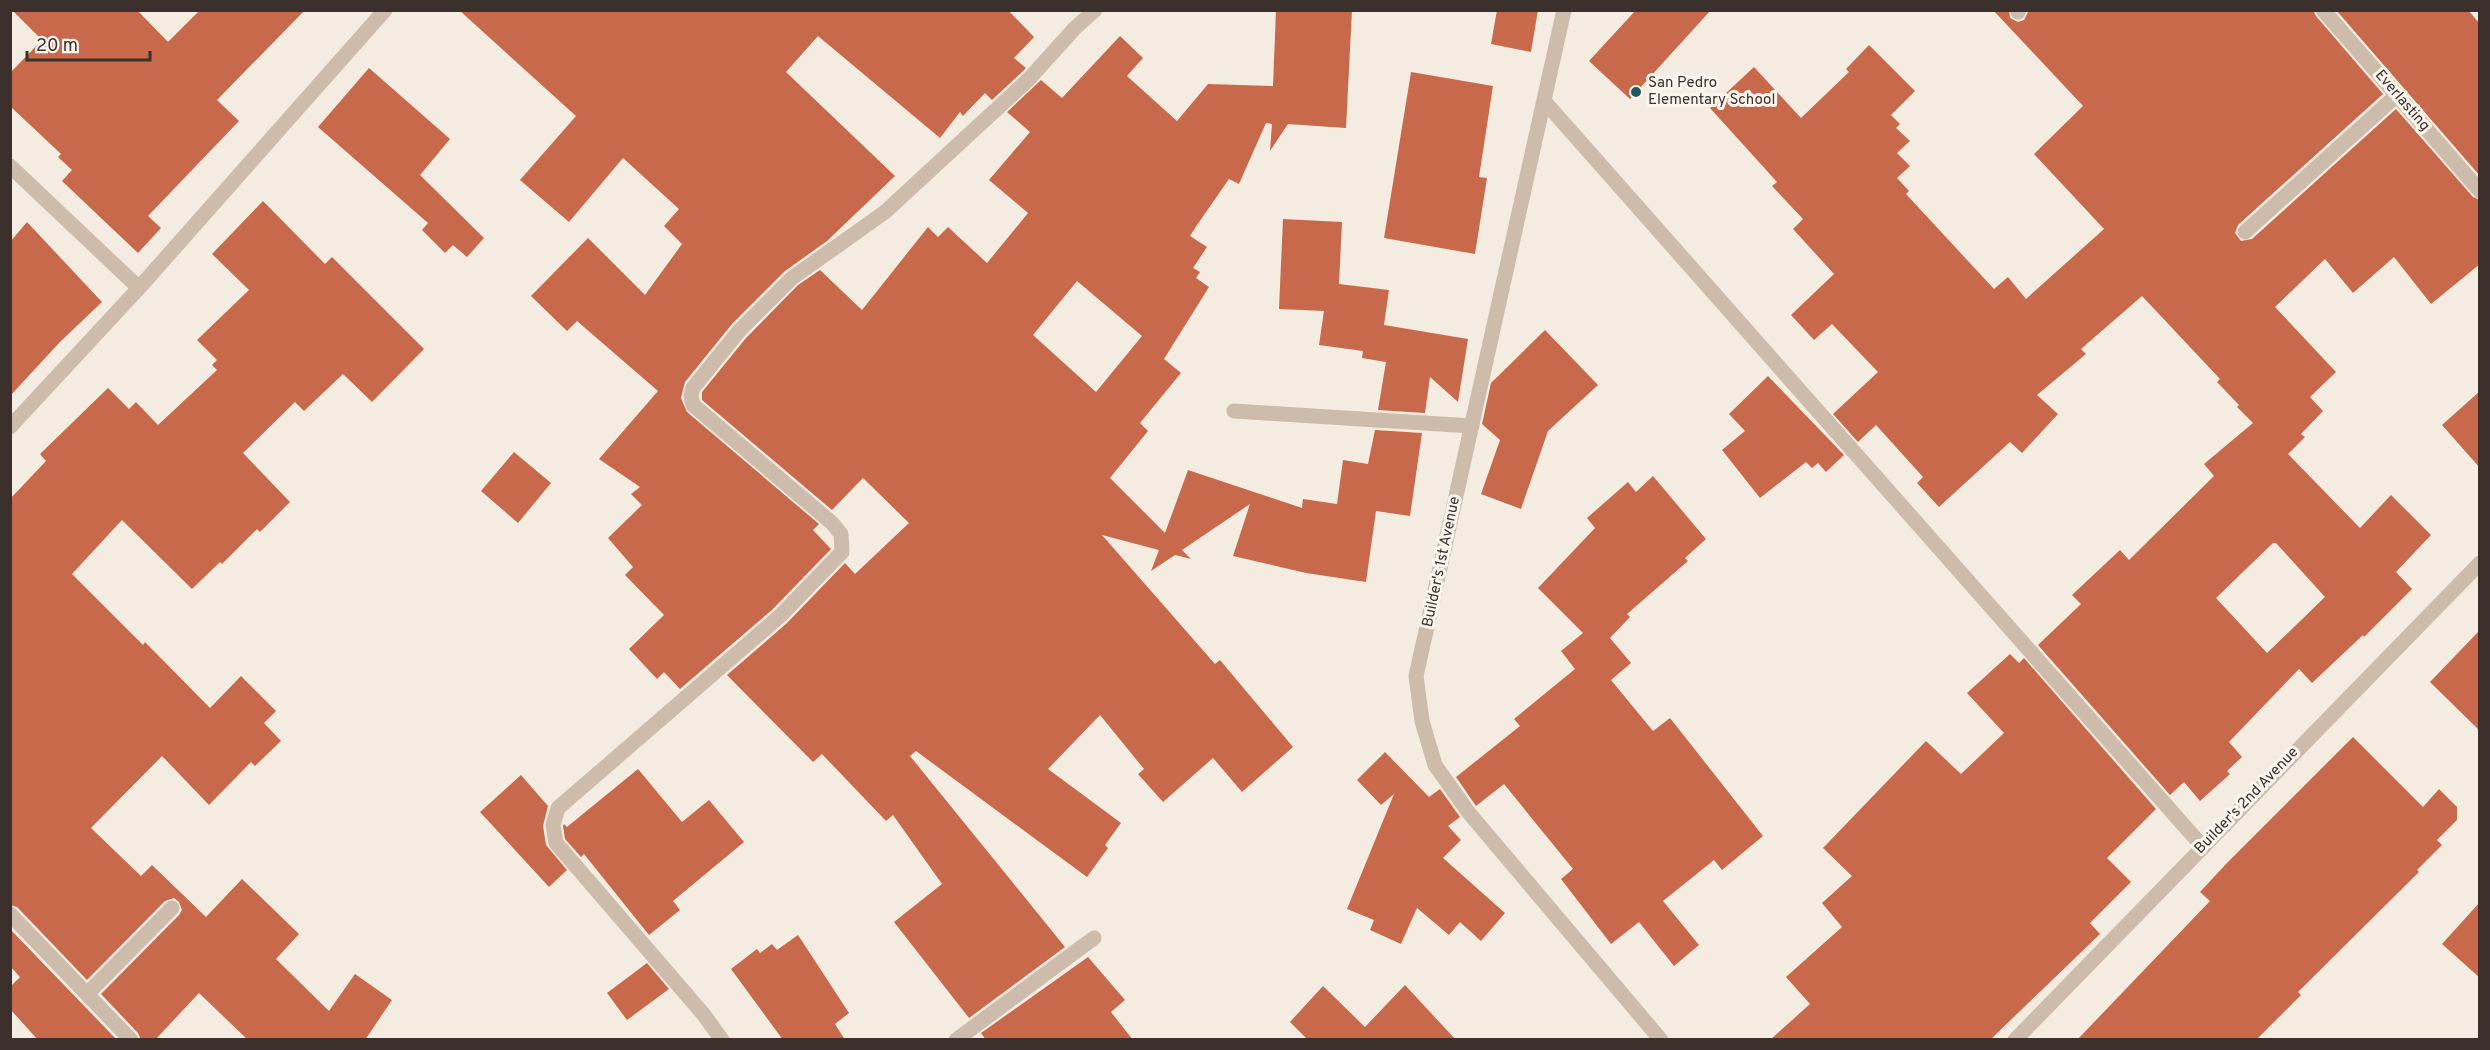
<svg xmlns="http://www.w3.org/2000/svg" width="2490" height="1050" font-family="Overpass,sans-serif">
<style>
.building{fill:#c8694b;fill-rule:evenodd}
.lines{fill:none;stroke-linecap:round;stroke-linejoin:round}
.minor{stroke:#cdbbac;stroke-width:15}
.poi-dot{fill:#1f5a5e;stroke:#fbf5ee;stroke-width:2}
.labels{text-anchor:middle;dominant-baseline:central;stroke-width:6;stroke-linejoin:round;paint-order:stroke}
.poi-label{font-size:15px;fill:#3b302b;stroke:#fbf5ee;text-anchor:start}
.street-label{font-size:15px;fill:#3b302b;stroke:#fbf5ee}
</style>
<rect width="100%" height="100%" fill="#f4ebe1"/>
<!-- building -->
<g class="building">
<polygon points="12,10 137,10 168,42 200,10 305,10 217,100 239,121 148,216 161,228 138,253 62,181 72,170 58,157 61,154 10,106 10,73 42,40"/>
<polygon points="459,10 1008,10 1034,37 1014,58 1026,68 1021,73 992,100 985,93 963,116 960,112 940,138 818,36 786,72 895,176 827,241 785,271 732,324 685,382 681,398 687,412 819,524 813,530 831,549 773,609 680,689 664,672 657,679 629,649 664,615 625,575 633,567 608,538 642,505 631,494 640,487 599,459 658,391 577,321 567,331 531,296 588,238 645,295 682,244 664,226 679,209 623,158 569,222 520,180 576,116"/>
<path d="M1276,10H1352L1346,128L1288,124L1270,151L1272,124L1266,123L1239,184L1229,179L1197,225L1190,236L1207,247L1193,268L1200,272L1196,278L1209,287L1164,359L1181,373L1140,423L1148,431L1110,478L1165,533L1188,470L1302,508L1303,499L1337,504L1343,460L1368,464L1375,430L1422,433L1410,516L1376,511L1366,582L1306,573L1233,556L1250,504L1182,550L1191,559L1175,555L1151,571L1159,550L1102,535L1215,664L1220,660L1293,747L1242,792L1213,758L1163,802L1138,774L1144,769L1100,715L1048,769L1121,823L1105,845L1108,848L1087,877L916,751L910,756L1065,947L969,1018L894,922L942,884L893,815L886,821L822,754L813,762L727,675L787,623L845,563L855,574L909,523L863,478L832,510L702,400V392L746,338L798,285L820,270L862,310L928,227L938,237L948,227L987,263L1028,213L989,180L1030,132L1007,112L1041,80L1062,98L1120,36L1143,58L1127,76L1177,121L1208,84L1273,86ZM1077,281L1142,336L1096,392L1033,335Z"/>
<polygon points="1497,10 1538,10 1531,52 1491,44"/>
<polygon points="1636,10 1711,10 1630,99 1589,61"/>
<path d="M1993,10H2009L2010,18L2018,22L2024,20L2029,10H2313L2316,16L2383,94L2238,225L2235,233L2241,241L2252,239L2396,109L2473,197L2480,200V264L2431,304L2394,257L2353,293L2325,259L2275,307L2336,372L2310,397L2323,411L2301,434L2305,437L2288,454L2360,528L2391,495L2431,535L2396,572L2412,589L2364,637L2363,635L2312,683L2299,669L2229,742L2242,757L2227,771L2230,774L2200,801L2184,782L2170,795L2038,645L2081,604L2072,595L2120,550L2129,560L2214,476L2204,464L2253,423L2237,407L2239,405L2217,382L2220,379L2142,296L2081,349L2086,354L2037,395L2058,414L2022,453L2010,442L1939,507L1917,483L1923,477L1876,425L1858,442L1833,414L1878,372L1832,324L1814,340L1791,315L1834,274L1793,229L1803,219L1772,186L1777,182L1710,108L1754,67L1801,118L1849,72L1846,69L1869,45L1915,91L1891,115L1900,124L1896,128L1910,141L1897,153L1910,166L1897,178L1909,191L1906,194L1994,289L2008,277L2026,299L2104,229L2034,154L2083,106ZM2273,543H2276L2325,597L2267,653L2216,598Z"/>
<polygon points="2336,10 2468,10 2480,24 2480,176"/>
<polygon points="369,68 450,139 420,175 484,238 467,257 453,245 445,253 422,230 428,223 318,127"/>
<polygon points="1411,72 1493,86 1479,177 1487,178 1475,254 1384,238"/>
<polygon points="263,201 325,264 332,257 424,349 372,402 343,374 304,411 295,402 243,453 290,502 260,532 257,529 222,564 220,562 192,589 122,520 72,574 143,645 145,642 210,708 241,676 276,711 264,723 281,741 255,766 251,762 209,805 162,756 91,828 141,876 152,865 206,917 242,879 299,934 276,959 329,1011 355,974 392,1000 365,1040 248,1040 199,993 155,1040 141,1040 138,1033 101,994 179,915 182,910 179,902 174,898 165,901 87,980 17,907 10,905 10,499 46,461 40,454 108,388 129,409 136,402 158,425 217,370 212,365 217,360 197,340 249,290 212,254"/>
<polygon points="1283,219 1342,222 1339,284 1389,290 1384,325 1468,339 1458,402 1430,377 1425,413 1378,410 1386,362 1362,358 1363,351 1319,345 1324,311 1279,309"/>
<polygon points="27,222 102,302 60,342 10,396 10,242"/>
<polygon points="1545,330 1598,385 1548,431 1521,509 1481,494 1500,440 1482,424 1491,383"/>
<polygon points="1768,376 1844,455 1826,472 1818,463 1812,468 1806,462 1760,498 1722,450 1745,431 1729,414"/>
<polygon points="2480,391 2480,468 2442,425"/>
<polygon points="514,452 551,483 518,523 481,491"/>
<polygon points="1653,476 1706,539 1685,558 1688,561 1627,614 1630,617 1610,638 1631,663 1611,680 1653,731 1670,718 1763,836 1722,870 1714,860 1663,901 1699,945 1674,966 1639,922 1611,944 1561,879 1573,869 1504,784 1476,806 1456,777 1520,726 1514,719 1575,669 1561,651 1583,633 1538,588 1595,528 1587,518 1628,482 1636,492"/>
<polygon points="2480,630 2480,731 2430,682"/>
<polygon points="2010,654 2019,663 2024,658 2156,809 2107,858 2131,882 2090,923 2100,934 1990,1040 1770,1040 1810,1004 1786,977 1842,927 1822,903 1852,876 1823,848 1926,741 1961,774 2004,733 1967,693"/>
<polygon points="2353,737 2423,807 2439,789 2457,807 2457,820 2437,840 2442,845 2417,870 2419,872 2298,992 2301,995 2256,1040 2077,1040 2210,901 2200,892 2226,864"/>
<polygon points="1385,752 1429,797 1440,789 1460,817 1448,826 1461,840 1443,858 1505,913 1481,941 1460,922 1449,935 1417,908 1401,944 1370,930 1374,920 1347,909 1394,794 1381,805 1357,780"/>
<polygon points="638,769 682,822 709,800 744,842 673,901 680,910 649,935 584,854 581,857 565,839 563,826 564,824 567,827"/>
<polygon points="521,775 548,806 543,826 546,845 567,870 549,887 480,812"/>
<polygon points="2480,902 2480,978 2442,944"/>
<polygon points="10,929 117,1040 38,1040 10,1009 10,987 20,977 10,966"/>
<polygon points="798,935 849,1013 835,1024 845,1040 783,1040 731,969 757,949 760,953 772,944 777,950"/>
<polygon points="1088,957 1125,1000 1111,1012 1133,1040 986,1040 981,1033"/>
<polygon points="647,963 669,989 627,1020 607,993"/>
<polygon points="1405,985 1456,1040 1308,1040 1290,1022 1323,986 1365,1027"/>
</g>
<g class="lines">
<!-- minor -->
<g class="minor">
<polyline points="1564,10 1416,676 1422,721 1435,765 1469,813 1661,1040"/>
<polyline points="2323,10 2480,191"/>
<polyline points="2018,12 2019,10"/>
<polyline points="1545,102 2203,847"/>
<polyline points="10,166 139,288"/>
<polyline points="2245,232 2397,95"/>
<polyline points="1234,411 1472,426"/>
<polyline points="10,427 139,288 385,10"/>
<polyline points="10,914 131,1040"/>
<polyline points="88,993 172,908"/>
<polyline points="722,1040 704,1015 556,843 553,825 558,808 780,616 842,552 841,534 832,523 693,405 691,396 693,388 739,331 792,278 885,212 1028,80 1075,28 1095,10"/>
<polyline points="956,1040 1094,938"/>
<polyline points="2015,1040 2480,563"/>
</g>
</g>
<!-- markers -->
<circle class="poi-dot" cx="1636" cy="92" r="6"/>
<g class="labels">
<!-- poi labels -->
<g class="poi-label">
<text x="1648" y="83">San Pedro<tspan x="1648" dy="17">Elementary School</tspan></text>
</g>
<!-- street labels -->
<g class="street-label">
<text transform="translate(2402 101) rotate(49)">Everlasting</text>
<text transform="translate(1442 562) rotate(-78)">Builder's 1st Avenue</text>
<text transform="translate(2247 801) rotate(-46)">Builder's 2nd Avenue</text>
</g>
</g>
<!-- border -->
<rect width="2490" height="1050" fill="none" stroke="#3b302b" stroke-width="24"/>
<!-- scale -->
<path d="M27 51v9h123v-9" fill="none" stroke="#3b302b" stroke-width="3"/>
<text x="36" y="51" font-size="18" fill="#3b302b" stroke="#fbf5ee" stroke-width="4.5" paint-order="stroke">20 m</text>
</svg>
